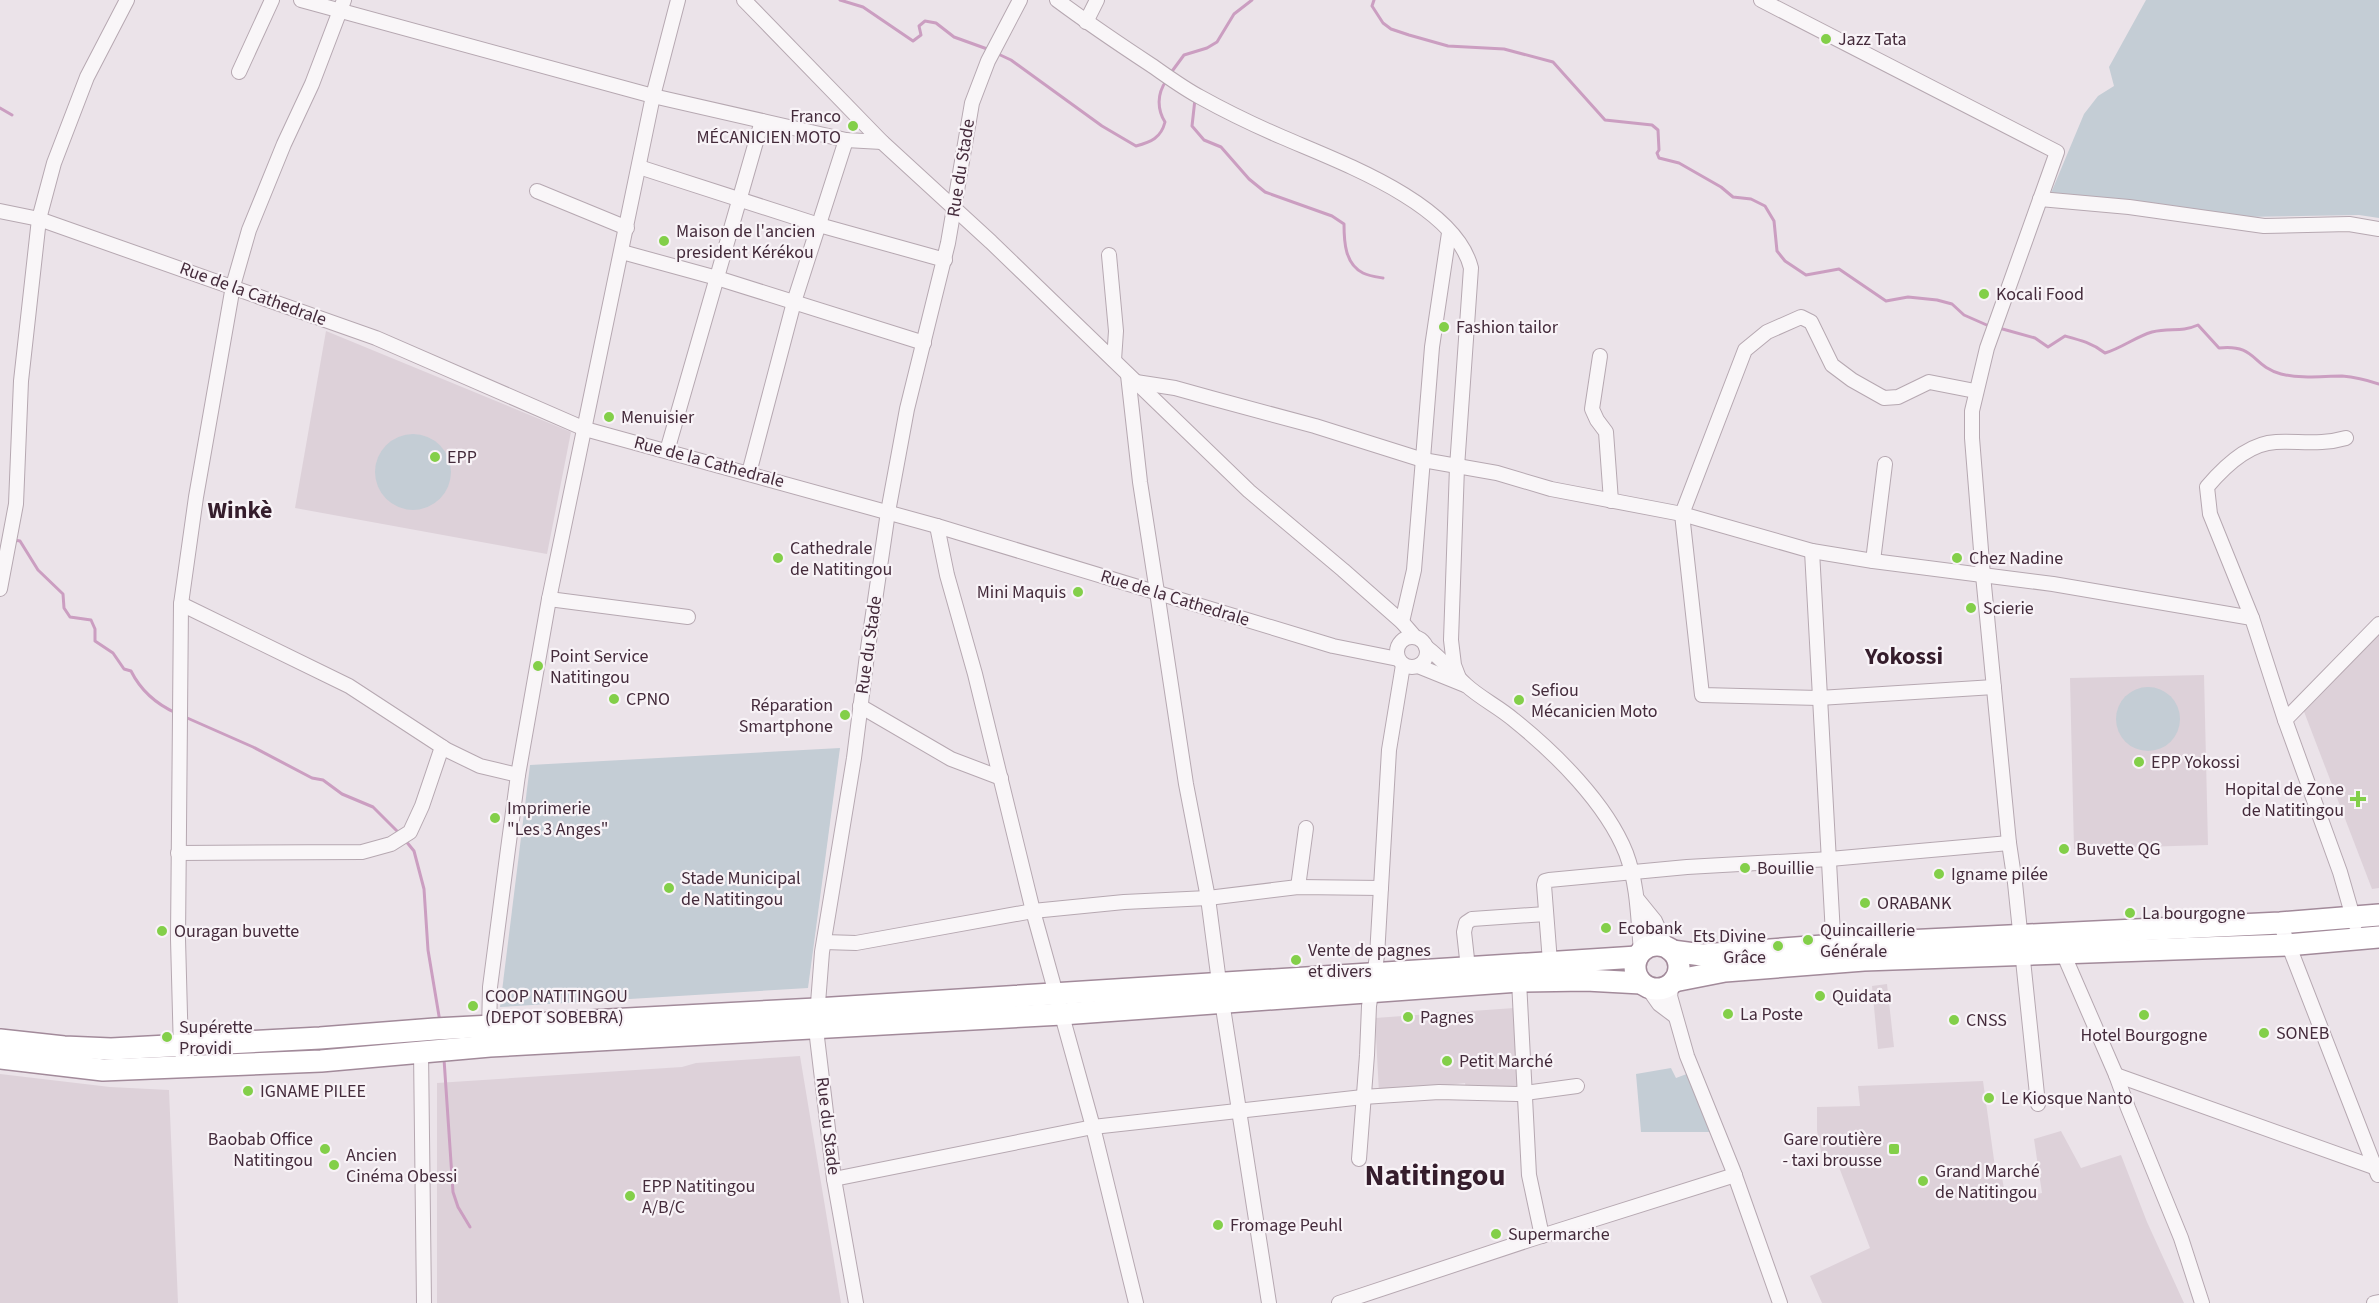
<svg xmlns="http://www.w3.org/2000/svg" width="2379" height="1303" font-family="'Source Sans 3',sans-serif">
<style>
.built{fill:#ddd1d9}
.green{fill:#c4cdd5}
.lines{fill:none;stroke-linecap:round;stroke-linejoin:round}
.stream{stroke:#cb9ec1;stroke-width:3}
.minor-casing{stroke:#b6a8b1;stroke-width:16}
.highway-casing{stroke:#a28a9a;stroke-width:24}
.minor{stroke:#f9f6f8;stroke-width:14}
.highway{stroke:#fff;stroke-width:21}
.poi-dot{fill:#83cf49;stroke:#f8f3f7;stroke-width:2}
.labels{text-anchor:middle;dominant-baseline:central;stroke-width:4.5;stroke-linejoin:round;paint-order:stroke}
.poi-label{font-size:18px;fill:#442b3b;stroke:#f8f3f7;text-anchor:start}
.street-label{font-size:18px;fill:#442b3b;stroke:#f8f3f7}
.district-label{font-size:24px;font-weight:bold;fill:#351d2c;stroke:#f8f3f7}
.town-label{font-size:30px;font-weight:bold;fill:#351d2c;stroke:#f8f3f7}
</style>
<rect width="100%" height="100%" fill="#ebe3e9"/>
<!-- built -->
<g class="built">
<polygon points="326,331 571,432 547,554 295,508"/>
<polygon points="2379,626 2379,888 2372,889 2303,709"/>
<polygon points="2204,675 2208,845 2074,849 2070,678"/>
<polygon points="1887,984 1894,1047 1878,1049 1872,986"/>
<polygon points="1514,1008 1518,1093 1466,1088 1465,1083 1379,1093 1375,1018"/>
<polygon points="800,1056 841,1303 437,1303 437,1083 682,1067 696,1063"/>
<polygon points="0,1074 110,1087 169,1090 178,1303 0,1303"/>
<polygon points="1983,1081 1995,1167 2000,1166 2006,1200 2042,1193 2034,1139 2061,1131 2081,1168 2121,1155 2147,1222 2184,1303 1822,1303 1810,1276 1870,1248 1837,1162 1823,1163 1817,1131 1817,1107 1860,1106 1858,1086"/>
</g>
<!-- green -->
<g class="green">
<polygon points="2146,0 2379,0 2379,218 2359,215 2243,217 2154,203 2051,193 2084,114 2098,96 2114,86 2109,67"/>
<circle cx="413" cy="472" r="38"/>
<circle cx="2148" cy="719" r="32"/>
<polygon points="840,748 808,988 500,1007 530,765"/>
<polygon points="1671,1068 1676,1078 1692,1072 1715,1132 1641,1132 1636,1074"/>
</g>
<g class="lines">
<!-- stream -->
<g class="stream">
<polyline points="840,0 863,7 913,41 921,35 919,26 925,21 936,23 954,37 990,50"/>
<polyline points="1374,0 1372,6 1383,23 1391,29 1409,35 1448,46 1504,49 1553,62 1605,120 1652,125 1658,130 1659,150 1657,153 1659,158 1679,163 1721,187 1733,197 1751,199 1765,206 1774,221 1777,251 1785,261 1806,275 1839,269 1886,301 1908,297 1937,300 1952,304 1964,315 1989,326"/>
<path d="M996,53L1011,60L1102,126L1136,146C1151,142 1161,138 1165,122C1157,109 1157,94 1166,81"/>
<polyline points="1170,74 1184,55 1207,48 1217,42 1234,14 1252,0"/>
<path d="M1195,99L1192,126L1204,140L1221,147L1249,179L1265,192L1332,216L1344,224C1344,242 1345,264 1363,273C1369,276 1377,277 1383,278"/>
<polyline points="0,108 12,115"/>
<path d="M1999,328L2035,338L2048,347L2065,336C2080,340 2092,343 2105,353C2122,348 2135,337 2152,332C2170,327 2180,333 2198,325L2219,348C2257,344 2251,366 2281,374C2301,379 2322,376 2342,376C2354,377 2367,380 2379,384"/>
<path d="M14,540L20,541L38,570L63,594L64,608L70,617L91,620L95,629V641L113,653L124,669L131,671C141,691 156,704 176,713"/>
<polyline points="185,717 253,747 312,778 323,780 342,794 373,807 401,835"/>
<polyline points="405,840 414,851 424,889 428,950 440,1022"/>
<polyline points="444,1059 453,1192 458,1207 470,1227"/>
</g>
<!-- minor casing -->
<g class="minor-casing">
<g id="minor">
<polyline points="301,0 653,96 846,140 882,142"/>
<polyline points="744,0 882,142 991,242 1249,491 1343,570 1402,622 1415,637"/>
<path d="M1057,0C1088,23 1119,44 1151,65C1167,76 1183,88 1200,97C1227,112 1254,125 1282,137C1337,161 1455,203 1471,268L1457,467L1451,640L1454,665L1459,678"/>
<polyline points="1761,0 2057,152 1987,348 1972,411 1972,438 1983,575 2009,843 2015,883 2038,1104"/>
<polyline points="1086,22 1097,0"/>
<polyline points="239,72 272,0"/>
<polyline points="639,167 819,225 945,260"/>
<polyline points="537,191 627,228"/>
<polyline points="2040,199 2129,207 2264,226 2349,224 2379,229"/>
<polyline points="0,211 39,219 376,338 585,429 937,526 1333,646 1398,659"/>
<polyline points="622,252 717,278 924,343"/>
<polyline points="1109,255 1116,331 1114,360"/>
<polyline points="1600,356 1592,409 1597,420 1606,432 1611,501"/>
<polyline points="1128,375 1140,482 1157,592 1186,784 1208,898 1219,982 1269,1303"/>
<polyline points="1136,382 1175,388 1211,398 1315,426 1423,460 1497,473 1551,489 1682,514 1812,551 1873,561 2053,584 2252,618"/>
<polyline points="1975,391 1929,382 1898,397 1884,398 1852,380 1832,365 1811,322 1801,317 1767,332 1745,350 1682,514 1702,695 1819,698 1994,687"/>
<path d="M2346,438C2322,445 2300,441 2276,442C2249,443 2223,468 2207,487L2210,514L2252,618L2285,720L2340,872L2355,924"/>
<polyline points="667,451 762,121"/>
<polyline points="749,473 794,302 846,140"/>
<polyline points="937,526 947,575 975,674 1033,911 1093,1127 1136,1303"/>
<polyline points="1812,551 1834,953"/>
<polyline points="1873,561 1885,464"/>
<polyline points="0,589 16,504 21,381 39,219 54,163 87,77 127,0"/>
<polyline points="549,599 688,617"/>
<polyline points="181,604 349,686 447,750 480,766 518,775"/>
<polyline points="1402,622 1414,570 1432,347 1449,233"/>
<circle cx="1412" cy="652" r="15"/>
<path d="M1426,647C1441,658 1452,672 1466,685C1480,698 1499,707 1514,720C1555,753 1606,803 1626,853C1638,885 1638,918 1641,952"/>
<polyline points="1418,666 1465,685"/>
<polyline points="860,706 951,759 1001,778"/>
<polyline points="2285,720 2379,624"/>
<polyline points="178,853 362,852 391,844 410,832 422,806 442,747"/>
<polyline points="1298,887 1306,828"/>
<polyline points="1638,900 1655,921 1667,948"/>
<polyline points="2280,923 2378,1175"/>
<polyline points="824,942 856,943 1033,911 1124,902 1208,898 1298,887 1381,888"/>
<polyline points="2060,946 2116,1075 2128,1108 2181,1238 2202,1303"/>
<polyline points="1550,962 1544,885 1545,881 1549,880 1687,867 1830,859 2009,843"/>
<polyline points="1468,968 1464,932 1466,923 1472,919 1546,914"/>
<polyline points="1519,981 1529,1175 1542,1236"/>
<polyline points="1672,982 1670,996 1687,1056 1733,1170 1780,1303"/>
<polyline points="1647,987 1659,1004 1675,1016"/>
<polyline points="489,1032 490,987 508,849 518,775 549,599 653,96 678,0"/>
<polyline points="421,1051 424,1303"/>
<polyline points="181,1052 178,939 181,604 196,497 233,286 249,230 284,144 312,84 344,0"/>
<polyline points="2116,1075 2379,1169"/>
<polyline points="1359,1159 1367,1055 1369,1006 1377,956 1389,750 1403,665"/>
<polyline points="834,1179 1093,1127 1363,1097 1439,1092 1517,1094 1577,1086"/>
<polyline points="856,1303 834,1179 816,1029 822,952 854,758 867,655 888,512 907,409 948,243 972,103 988,61 1020,0"/>
<polyline points="1339,1303 1532,1239 1735,1175"/>
<polyline points="2374,1303 2379,1302"/>
</g>
</g>
<!-- highway casing -->
<g class="highway-casing">
<g id="highway">
<circle cx="1657" cy="967" r="22"/>
<polyline points="1672,951 1702,955 1864,943 2280,923 2379,915"/>
<polyline points="1674,981 1725,971 1864,960 2287,945 2379,937"/>
<polyline points="0,1040 64,1047 111,1049 320,1038 435,1029 816,1009 1637,957"/>
<polyline points="0,1058 103,1070 321,1061 490,1046 1062,1014 1519,981 1586,980 1641,983"/>
</g>
</g>
<!-- minor -->
<use href="#minor" class="minor"/>
<!-- highway -->
<use href="#highway" class="highway"/>
</g>
<!-- markers -->
<g class="poi-dot">
<circle cx="1826" cy="39" r="6"/>
<circle cx="853" cy="126" r="6"/>
<circle cx="664" cy="241" r="6"/>
<circle cx="1984" cy="294" r="6"/>
<circle cx="1444" cy="327" r="6"/>
<circle cx="609" cy="417" r="6"/>
<circle cx="435" cy="457" r="6"/>
<circle cx="778" cy="558" r="6"/>
<circle cx="1957" cy="558" r="6"/>
<circle cx="1078" cy="592" r="6"/>
<circle cx="1971" cy="608" r="6"/>
<circle cx="538" cy="666" r="6"/>
<circle cx="614" cy="699" r="6"/>
<circle cx="1519" cy="700" r="6"/>
<circle cx="845" cy="715" r="6"/>
<circle cx="2139" cy="762" r="6"/>
<path d="M2355 790h6v6h6v6h-6v6h-6v-6h-6v-6h6z"/>
<circle cx="495" cy="818" r="6"/>
<circle cx="2064" cy="849" r="6"/>
<circle cx="1745" cy="868" r="6"/>
<circle cx="1939" cy="874" r="6"/>
<circle cx="669" cy="888" r="6"/>
<circle cx="1865" cy="903" r="6"/>
<circle cx="2130" cy="913" r="6"/>
<circle cx="1606" cy="928" r="6"/>
<circle cx="162" cy="931" r="6"/>
<circle cx="1808" cy="940" r="6"/>
<circle cx="1778" cy="946" r="6"/>
<circle cx="1296" cy="960" r="6"/>
<circle cx="1820" cy="996" r="6"/>
<circle cx="473" cy="1006" r="6"/>
<circle cx="1728" cy="1014" r="6"/>
<circle cx="2144" cy="1015" r="6"/>
<circle cx="1408" cy="1017" r="6"/>
<circle cx="1954" cy="1020" r="6"/>
<circle cx="2264" cy="1033" r="6"/>
<circle cx="167" cy="1037" r="6"/>
<circle cx="1447" cy="1061" r="6"/>
<circle cx="248" cy="1091" r="6"/>
<circle cx="1989" cy="1098" r="6"/>
<circle cx="325" cy="1149" r="6"/>
<rect x="1888" y="1143" width="12" height="12" rx="3"/>
<circle cx="334" cy="1165" r="6"/>
<circle cx="1923" cy="1181" r="6"/>
<circle cx="630" cy="1196" r="6"/>
<circle cx="1218" cy="1225" r="6"/>
<circle cx="1496" cy="1234" r="6"/>
</g>
<g class="labels">
<!-- poi labels -->
<g class="poi-label">
<text x="1838" y="39">Jazz Tata</text>
<text x="841" y="116" text-anchor="end">Franco<tspan x="841" dy="21">MÉCANICIEN MOTO</tspan></text>
<text x="676" y="231">Maison de l'ancien<tspan x="676" dy="21">president Kérékou</tspan></text>
<text x="1996" y="294">Kocali Food</text>
<text x="1456" y="327">Fashion tailor</text>
<text x="621" y="417">Menuisier</text>
<text x="447" y="457">EPP</text>
<text x="790" y="548">Cathedrale<tspan x="790" dy="21">de Natitingou</tspan></text>
<text x="1969" y="558">Chez Nadine</text>
<text x="1066" y="592" text-anchor="end">Mini Maquis</text>
<text x="1983" y="608">Scierie</text>
<text x="550" y="656">Point Service<tspan x="550" dy="21">Natitingou</tspan></text>
<text x="1531" y="690">Sefiou<tspan x="1531" dy="21">Mécanicien Moto</tspan></text>
<text x="626" y="699">CPNO</text>
<text x="833" y="705" text-anchor="end">Réparation<tspan x="833" dy="21">Smartphone</tspan></text>
<text x="2151" y="762">EPP Yokossi</text>
<text x="2344" y="789" text-anchor="end">Hopital de Zone<tspan x="2344" dy="21">de Natitingou</tspan></text>
<text x="507" y="808">Imprimerie<tspan x="507" dy="21">"Les 3 Anges"</tspan></text>
<text x="2076" y="849">Buvette QG</text>
<text x="1757" y="868">Bouillie</text>
<text x="1951" y="874">Igname pilée</text>
<text x="681" y="878">Stade Municipal<tspan x="681" dy="21">de Natitingou</tspan></text>
<text x="1877" y="903">ORABANK</text>
<text x="2142" y="913">La bourgogne</text>
<text x="1618" y="928">Ecobank</text>
<text x="1820" y="930">Quincaillerie<tspan x="1820" dy="21">Générale</tspan></text>
<text x="174" y="931">Ouragan buvette</text>
<text x="1766" y="936" text-anchor="end">Ets Divine<tspan x="1766" dy="21">Grâce</tspan></text>
<text x="1308" y="950">Vente de pagnes<tspan x="1308" dy="21">et divers</tspan></text>
<text x="485" y="996">COOP NATITINGOU<tspan x="485" dy="21">(DEPOT SOBEBRA)</tspan></text>
<text x="1832" y="996">Quidata</text>
<text x="1740" y="1014">La Poste</text>
<text x="1420" y="1017">Pagnes</text>
<text x="1966" y="1020">CNSS</text>
<text x="179" y="1027">Supérette<tspan x="179" dy="21">Providi</tspan></text>
<text x="2276" y="1033">SONEB</text>
<text x="2144" y="1035" text-anchor="middle">Hotel Bourgogne</text>
<text x="1459" y="1061">Petit Marché</text>
<text x="260" y="1091">IGNAME PILEE</text>
<text x="2001" y="1098">Le Kiosque Nanto</text>
<text x="313" y="1139" text-anchor="end">Baobab Office<tspan x="313" dy="21">Natitingou</tspan></text>
<text x="1882" y="1139" text-anchor="end">Gare routière<tspan x="1882" dy="21">- taxi brousse</tspan></text>
<text x="346" y="1155">Ancien<tspan x="346" dy="21">Cinéma Obessi</tspan></text>
<text x="1935" y="1171">Grand Marché<tspan x="1935" dy="21">de Natitingou</tspan></text>
<text x="642" y="1186">EPP Natitingou<tspan x="642" dy="21">A/B/C</tspan></text>
<text x="1230" y="1225">Fromage Peuhl</text>
<text x="1508" y="1234">Supermarche</text>
</g>
<!-- street labels -->
<g class="street-label">
<text transform="translate(961 168) rotate(-81)">Rue du Stade</text>
<text transform="translate(253 294) rotate(20)">Rue de la Cathedrale</text>
<text transform="translate(709 462) rotate(15)">Rue de la Cathedrale</text>
<text transform="translate(1175 598) rotate(17)">Rue de la Cathedrale</text>
<text transform="translate(869 645) rotate(-82)">Rue du Stade</text>
<text transform="translate(828 1126) rotate(83)">Rue du Stade</text>
</g>
<!-- district labels -->
<g class="district-label">
<text x="240" y="510">Winkè</text>
<text x="1904" y="656">Yokossi</text>
</g>
<!-- town labels -->
<g class="town-label">
<text x="1435" y="1175">Natitingou</text>
</g>
</g>
</svg>
